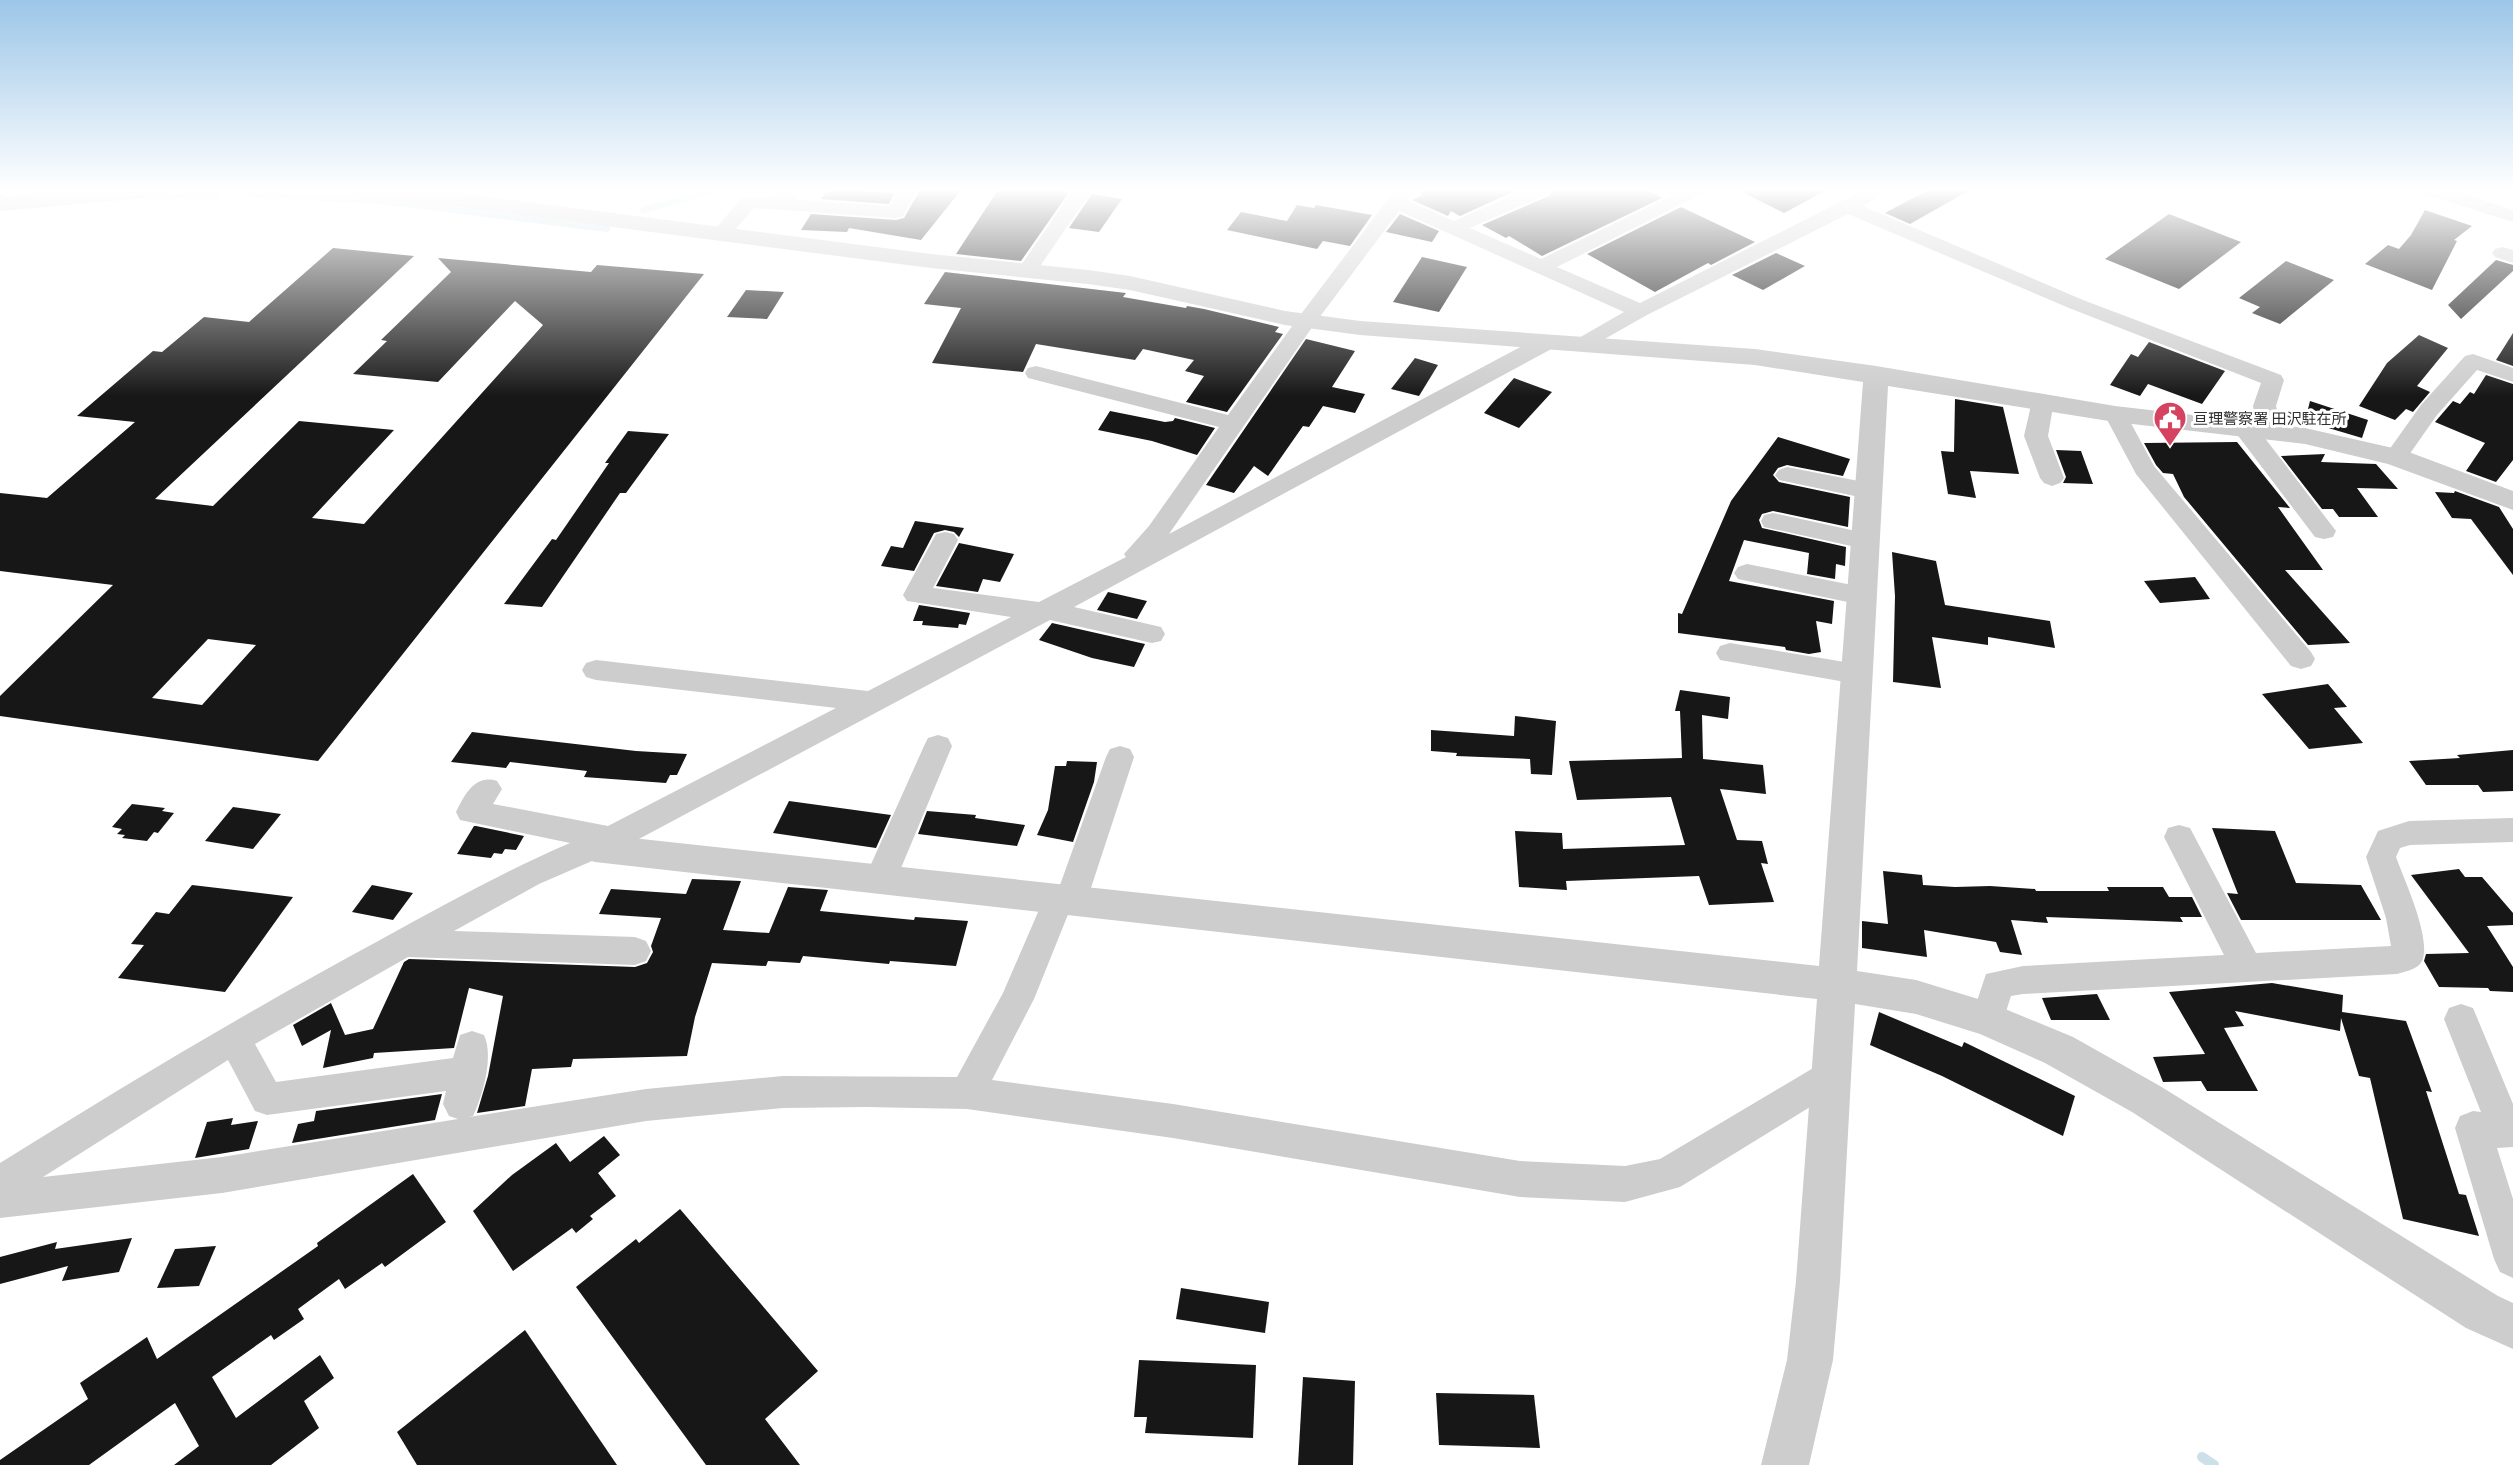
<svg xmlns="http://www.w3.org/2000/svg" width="2513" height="1465" font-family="'Archivo Narrow','Noto Sans JP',sans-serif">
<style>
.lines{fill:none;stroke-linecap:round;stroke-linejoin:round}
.stream-far1{stroke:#cbe0e8;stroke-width:6}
.stream{stroke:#cbe0e8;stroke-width:10}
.building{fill:#171717;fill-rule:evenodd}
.minor{fill:#cdcdcd;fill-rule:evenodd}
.tertiary{fill:#cdcdcd;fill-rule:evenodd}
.rail-casing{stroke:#858585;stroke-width:5}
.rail{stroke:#fff;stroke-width:4;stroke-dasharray:10;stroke-linecap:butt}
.labels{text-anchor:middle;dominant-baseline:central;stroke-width:6;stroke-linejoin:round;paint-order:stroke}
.poi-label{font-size:15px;fill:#303030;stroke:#fff;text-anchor:start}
</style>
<rect width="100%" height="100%" fill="#fff"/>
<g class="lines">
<!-- stream-far1 -->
<g class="stream-far1">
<polyline points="245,194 381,201 607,229"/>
<polyline points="145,197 216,195"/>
<polyline points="643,210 716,190"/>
</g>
<!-- stream -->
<polyline class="stream" points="2202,1457 2214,1465"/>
</g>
<!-- building -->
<g class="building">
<polygon points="827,190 853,190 894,193 889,204 821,199"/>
<polygon points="920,190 961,190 921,240 849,228 847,232 801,230 811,214 896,220 904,218"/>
<polygon points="998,190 1070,191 1021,261 956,254"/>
<polygon points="1416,190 1517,190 1460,216 1451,211 1448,216 1412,200 1423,195"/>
<polygon points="1552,190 1647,190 1662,198 1542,256 1509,236 1506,238 1482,225 1549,196"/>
<polygon points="1738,190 1827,190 1784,213"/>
<polygon points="1928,190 1970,190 1910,224 1885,213"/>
<polygon points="1092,194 1122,199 1099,232 1069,228"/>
<polygon points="1297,205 1314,208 1316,205 1372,215 1350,246 1323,241 1317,249 1227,230 1241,212 1287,221"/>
<polygon points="1681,207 1755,242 1711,265 1708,263 1655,292 1587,254"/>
<polygon points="2425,210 2472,226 2454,240 2457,241 2432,290 2365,264 2388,245 2399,249 2411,235"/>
<polygon points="1400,214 1439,231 1432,242 1386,232"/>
<polygon points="2169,214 2241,242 2179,289 2105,259"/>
<path d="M333,248L414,256L155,499L213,506L299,421L394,430L312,518L364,524L543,325L515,301L438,382L353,374L387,341L381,340L451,272L438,258L591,272L597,265L704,274L318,761L0,716V696L113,585L0,571V493L47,498L135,422L77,416L153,351L162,352L204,317L249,322ZM208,639L256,645L202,705L152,698Z"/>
<polygon points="1776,253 1805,266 1763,290 1732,275"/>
<polygon points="1422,257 1467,267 1439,312 1393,302"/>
<polygon points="2496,260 2513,265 2513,271 2461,319 2448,305"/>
<polygon points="2286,261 2334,280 2280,324 2252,313 2260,307 2239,298"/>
<polygon points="945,272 1126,293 1123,297 1186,308 1187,306 1204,309 1279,327 1275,332 1283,334 1227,412 1186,402 1204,376 1185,371 1194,360 1143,349 1135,360 1036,344 1023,372 932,363 961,308 924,304"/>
<polygon points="746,290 784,292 767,319 727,317"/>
<polygon points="2513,333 2513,366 2496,360"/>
<polygon points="2419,335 2448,348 2417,386 2430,392 2413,412 2406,409 2395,420 2359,406 2387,363"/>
<polygon points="1306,339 1355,351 1332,387 1365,394 1355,413 1323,406 1309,427 1303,426 1268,476 1254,466 1234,493 1206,485"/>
<polygon points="2149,342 2225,371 2202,404 2148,384 2140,396 2110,385 2131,354 2138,357"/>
<polygon points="1415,358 1438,365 1419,396 1391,389"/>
<polygon points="2486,375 2513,384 2513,460 2496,482 2466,471 2485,443 2435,422 2453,401 2460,404 2470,392 2474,394"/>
<polygon points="1514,378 1552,392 1519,428 1484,413"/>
<polygon points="1955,399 2003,407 2019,474 1970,471 1976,498 1948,494 1941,451 1954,452"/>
<polygon points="2310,401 2368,420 2362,438 2305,421"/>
<polygon points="1110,411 1165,422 1173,421 1175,418 1215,428 1197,455 1152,441 1098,430"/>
<polygon points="628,431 669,434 626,493 620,493 542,607 504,604 552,539 556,540 609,463 605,463"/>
<polygon points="1778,437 1850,459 1843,476 1787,465 1778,468 1773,475 1779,482 1850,497 1848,527 1773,511 1762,514 1759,520 1762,528 1846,547 1845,566 1836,564 1835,579 1807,574 1809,553 1744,540 1729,581 1834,601 1832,624 1816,621 1821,652 1809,654 1786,650 1785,647 1678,633 1678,613 1682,614 1731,501"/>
<polygon points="2237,442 2290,508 2278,507 2323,570 2285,570 2350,643 2308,645 2184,497 2173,474 2163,473 2156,465 2144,443"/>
<polygon points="2056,450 2081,451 2093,484 2063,483 2066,477"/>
<polygon points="2325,454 2321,462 2376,464 2398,489 2357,488 2378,517 2339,517 2333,509 2322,509 2281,456"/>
<polygon points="2455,491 2499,507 2513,529 2513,575 2471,519 2452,518 2435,492 2454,493"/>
<polygon points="915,521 964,528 959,537 954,532 945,530 934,533 914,571 881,566 891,546 903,548"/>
<polygon points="959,543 1014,554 1000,582 983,579 978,592 936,586"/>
<polygon points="1892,552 1936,561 1945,605 2050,621 2055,648 1988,637 1988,645 1932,637 1941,688 1893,682 1895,596"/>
<polygon points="2195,577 2210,599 2160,603 2144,581"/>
<polygon points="1108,592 1147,601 1137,619 1097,610"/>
<polygon points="919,605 970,613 966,625 959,624 958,628 922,625 923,621 913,621"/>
<polygon points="1052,623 1145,644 1134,667 1092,658 1039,640"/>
<polygon points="2328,684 2347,707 2334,708 2363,743 2309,749 2262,694"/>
<polygon points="1680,690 1730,697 1728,719 1702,715 1703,759 1763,765 1766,794 1720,789 1737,840 1762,841 1768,864 1761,863 1774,902 1709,905 1699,876 1566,881 1567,890 1519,887 1515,831 1562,833 1563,849 1685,845 1671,797 1577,800 1569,761 1682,758 1680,711 1675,711"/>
<polygon points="1515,716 1556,721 1552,775 1531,774 1530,759 1456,756 1457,753 1431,751 1431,730 1514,736"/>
<polygon points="472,732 636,751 687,754 677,775 670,775 666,783 584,777 587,771 510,762 506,768 451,762"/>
<polygon points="2513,750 2513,791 2483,792 2478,785 2426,785 2409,761 2460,758 2457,755"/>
<polygon points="1067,761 1097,762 1094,782 1073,842 1037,835 1048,810 1055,766 1066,766"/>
<polygon points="789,801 891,815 876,848 773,833"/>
<polygon points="132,804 165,808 162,811 174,813 158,833 154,832 147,841 122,838 125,835 117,834 122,829 112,827"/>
<polygon points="233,807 281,814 253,849 205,841"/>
<polygon points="927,811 976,815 975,818 1025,825 1017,846 918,834"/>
<polygon points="474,826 476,826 524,836 516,850 505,849 502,854 494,853 491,858 457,854"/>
<polygon points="2212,828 2275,831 2296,883 2361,885 2381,920 2241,920 2227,893 2238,894"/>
<polygon points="2459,869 2465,877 2482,877 2513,913 2513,925 2487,926 2513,967 2513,992 2490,991 2488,988 2439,987 2424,961 2426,954 2469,953 2411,875"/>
<polygon points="1883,871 1922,875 1923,885 1955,887 1990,886 2035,889 2036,891 2109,891 2107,887 2163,887 2169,897 2192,897 2202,917 2180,917 2183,922 2046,917 2048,923 2011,920 2022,955 2000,952 1996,942 1924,930 1927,957 1862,948 1862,921 1888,924"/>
<polygon points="692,879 741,881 723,930 769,933 788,887 828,890 820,911 914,920 915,917 968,921 956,966 890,961 889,964 803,956 800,963 768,961 766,966 712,963 695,1017 687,1056 573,1059 571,1067 532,1069 525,1106 477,1113 488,1076 503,996 469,988 454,1048 374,1053 373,1058 323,1068 331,1030 302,1046 293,1025 331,1003 345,1035 373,1029 404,962 409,959 635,967 647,963 653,952 651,946 661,918 599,914 611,889 686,894"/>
<polygon points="192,885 293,897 225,992 118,978 144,945 131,944 156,912 169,914"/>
<polygon points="372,885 413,893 393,920 352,912"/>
<polygon points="2272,983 2343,995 2342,1012 2406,1021 2432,1092 2426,1091 2459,1194 2466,1195 2479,1236 2403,1219 2370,1078 2359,1076 2341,1018 2340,1031 2235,1011 2244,1026 2224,1028 2258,1091 2207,1091 2201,1081 2163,1082 2153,1057 2205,1054 2169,992"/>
<polygon points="2097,994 2110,1020 2051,1020 2042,998"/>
<polygon points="1879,1012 1962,1047 1964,1042 2075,1096 2063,1136 1942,1076 1870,1045"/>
<polygon points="442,1094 435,1120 292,1143 298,1124 314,1121 316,1111"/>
<polygon points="233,1118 231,1125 258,1121 249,1149 195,1158 207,1122"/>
<polygon points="604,1136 620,1155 598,1173 616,1196 590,1216 593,1219 576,1233 572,1228 513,1271 473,1211 512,1175 556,1143 570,1162"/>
<polygon points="413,1174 446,1222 385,1267 382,1263 345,1289 339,1279 298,1309 304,1319 274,1340 271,1335 212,1377 236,1418 320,1355 334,1378 304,1401 319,1428 271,1465 174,1465 199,1446 175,1403 89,1465 0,1465 0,1460 88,1399 80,1383 147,1337 157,1359 318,1246 317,1243"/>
<polygon points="680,1209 818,1371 765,1419 800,1465 706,1465 576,1287 636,1239 639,1243"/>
<polygon points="132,1238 119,1272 62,1281 68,1266 0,1284 0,1257 57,1242 55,1249"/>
<polygon points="216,1246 199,1286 157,1288 175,1249"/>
<polygon points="1181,1288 1269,1302 1265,1333 1176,1319"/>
<polygon points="525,1330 617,1465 417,1465 397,1432"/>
<polygon points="1139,1360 1256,1365 1253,1438 1145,1433 1147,1417 1134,1417"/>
<polygon points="1303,1377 1355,1381 1353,1465 1298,1465"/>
<polygon points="1436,1393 1534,1395 1540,1448 1439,1445"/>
</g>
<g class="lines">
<!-- minor -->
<g class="minor">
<polygon points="789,190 798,196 796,200 890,206 898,190 917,190 903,216 896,218 754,208 727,239 720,241 710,235 742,198 770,198"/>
<polygon points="1073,190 1092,190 1034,275 1020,275 1017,271"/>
<path d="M1395,190H1414L1407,200L1454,221L1524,190H1550L1548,194L1470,228L1541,259L1684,190H1709L1557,267L1640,303L1864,190H1889L1863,206L2083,300L2281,375L2284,380L2276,406L2282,432L2278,437H2264L2336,531L2333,537L2324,539L2315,537L2233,429L2237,424C2246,422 2251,422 2257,429L2253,406L2261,383L2069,308L1848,214L1647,315L1585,350L1577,349L1574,344L1577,339L1624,312L1399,211L1313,326L1169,534L1541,336H1557L1560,341L1557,346L1074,607L1161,627L1165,634L1161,641L1152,643L1050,620L622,848L539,884L454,931L635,937L646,941L651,951L646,961L635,965L408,957L255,1044L276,1082L453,1058L460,1035L472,1031L484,1035C494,1056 483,1095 473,1116L469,1117L646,1089L783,1076L957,1077L1003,993L1048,889L1060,885L1106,757L1110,749L1120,746L1130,749L1134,757L1087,900L1082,909L1069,912L1034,999L992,1080L1173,1104L1520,1161L1625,1166L1660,1159L1820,1064L1832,1059L1844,1064L1849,1075L1844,1086L1680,1187L1625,1202L1520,1197L1173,1138L967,1109L866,1107L783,1108L646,1121L222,1193L0,1218V1163C125,1085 250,1010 380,940C442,906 505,871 570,843L460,820L456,812C465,794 475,774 497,781L502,789L493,804L608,826L836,708L596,680L586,677L582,670L586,663L596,660L868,691L1011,617L907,601L903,595L936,534L945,532L954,534L958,540L933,588L1039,602L1126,557L1124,554L1149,526L1219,427L1028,378L1025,373L1028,368L1036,366L1228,415L1298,318ZM228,1060L255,1111L267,1115L446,1091L443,1104L449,1116L458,1119L222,1157L43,1177Z"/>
<polygon points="2422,190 2452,190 2513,210 2513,222 2424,194"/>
<polygon points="2502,247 2513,250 2513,263 2495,257 2492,253 2495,249"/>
<polygon points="2473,354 2513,368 2513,382 2477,370 2437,415 2404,462 2396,464 2388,462 2384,457 2421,405 2465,356"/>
<polygon points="2043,394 2051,396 2054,401 2048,436 2064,478 2060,483 2052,486 2044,483 2040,478 2024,436 2032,401 2035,396"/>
<polygon points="2115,407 2123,409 2126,414 2154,466 2311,652 2315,659 2311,666 2301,669 2291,666 2136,474 2104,414 2107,409"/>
<polygon points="1787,467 1869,483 1878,486 1881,491 1878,496 1869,499 1779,480 1775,475 1779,470"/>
<polygon points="1773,513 1865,533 1874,535 1878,541 1874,547 1865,549 1764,527 1761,521 1764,515"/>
<polygon points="1747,564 1862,587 1871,590 1875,596 1871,602 1862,605 1738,579 1734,573 1738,567"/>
<polygon points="1730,643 1857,664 1867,667 1871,674 1867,681 1857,684 1720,660 1716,653 1720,646"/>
<polygon points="938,735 948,738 952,746 896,880 891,889 880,893 869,889 864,880 924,746 928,738"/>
<path d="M2513,818V842L2410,845L2400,848L2396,857C2403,877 2437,949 2419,965C2414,970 2403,972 2397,974L2023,994L2011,996L2000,1030L1988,1034L1976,1030L1971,1019L1986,974L2023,966L2224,955L2164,837L2168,828L2179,825L2190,828L2256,953L2391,946L2386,918L2366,857L2378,831L2409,821Z"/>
<polygon points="2461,1004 2473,1008 2513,1104 2513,1147 2497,1148 2513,1199 2513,1278 2500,1272 2494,1259 2455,1128 2460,1116 2473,1111 2481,1112 2444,1019 2449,1008"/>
</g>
<!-- tertiary -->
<g class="tertiary">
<polygon points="77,190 166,190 163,195 155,197 0,211 0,197"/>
<polygon points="347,190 449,192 931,254 1088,270 1130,276 1285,311 1360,321 1755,349 1876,366 2115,406 2305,428 2406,451 2513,491 2513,510 2388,464 2305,444 2115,422 1888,386 1857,971 1916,980 1988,1002 2073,1037 2160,1086 2498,1296 2513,1303 2513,1349 2466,1328 2132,1112 2045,1063 1980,1034 1916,1014 1855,1004 1840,1281 1833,1360 1809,1465 1761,1465 1787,1360 1796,1281 1817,999 595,862 582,858 577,848 582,838 595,834 1819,966 1863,382 1755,365 1360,335 1285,325 1130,290 1088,284 931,268 449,206 358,197 350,195"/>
</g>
<!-- rail casing -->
<g class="rail-casing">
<polyline id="rail" points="0,195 3,190"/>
</g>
<!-- rail -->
<use href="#rail" class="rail"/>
</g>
<!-- sky -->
<linearGradient id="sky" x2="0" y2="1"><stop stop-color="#9cc6e8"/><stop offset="0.48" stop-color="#fff"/><stop offset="1" stop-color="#fff" stop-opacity="0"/></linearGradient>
<rect width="2513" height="396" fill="url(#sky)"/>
<!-- icons -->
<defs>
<g id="civic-pin" transform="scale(1.725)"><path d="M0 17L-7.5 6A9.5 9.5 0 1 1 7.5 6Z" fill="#d64361" stroke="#fff"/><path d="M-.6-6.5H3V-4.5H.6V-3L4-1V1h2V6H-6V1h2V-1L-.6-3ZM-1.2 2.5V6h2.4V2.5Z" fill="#fff"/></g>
</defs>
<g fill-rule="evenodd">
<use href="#civic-pin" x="2170" y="418"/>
</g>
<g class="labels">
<!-- poi labels -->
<g class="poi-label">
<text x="2193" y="418">亘理警察署 田沢駐在所</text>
</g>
</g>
</svg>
